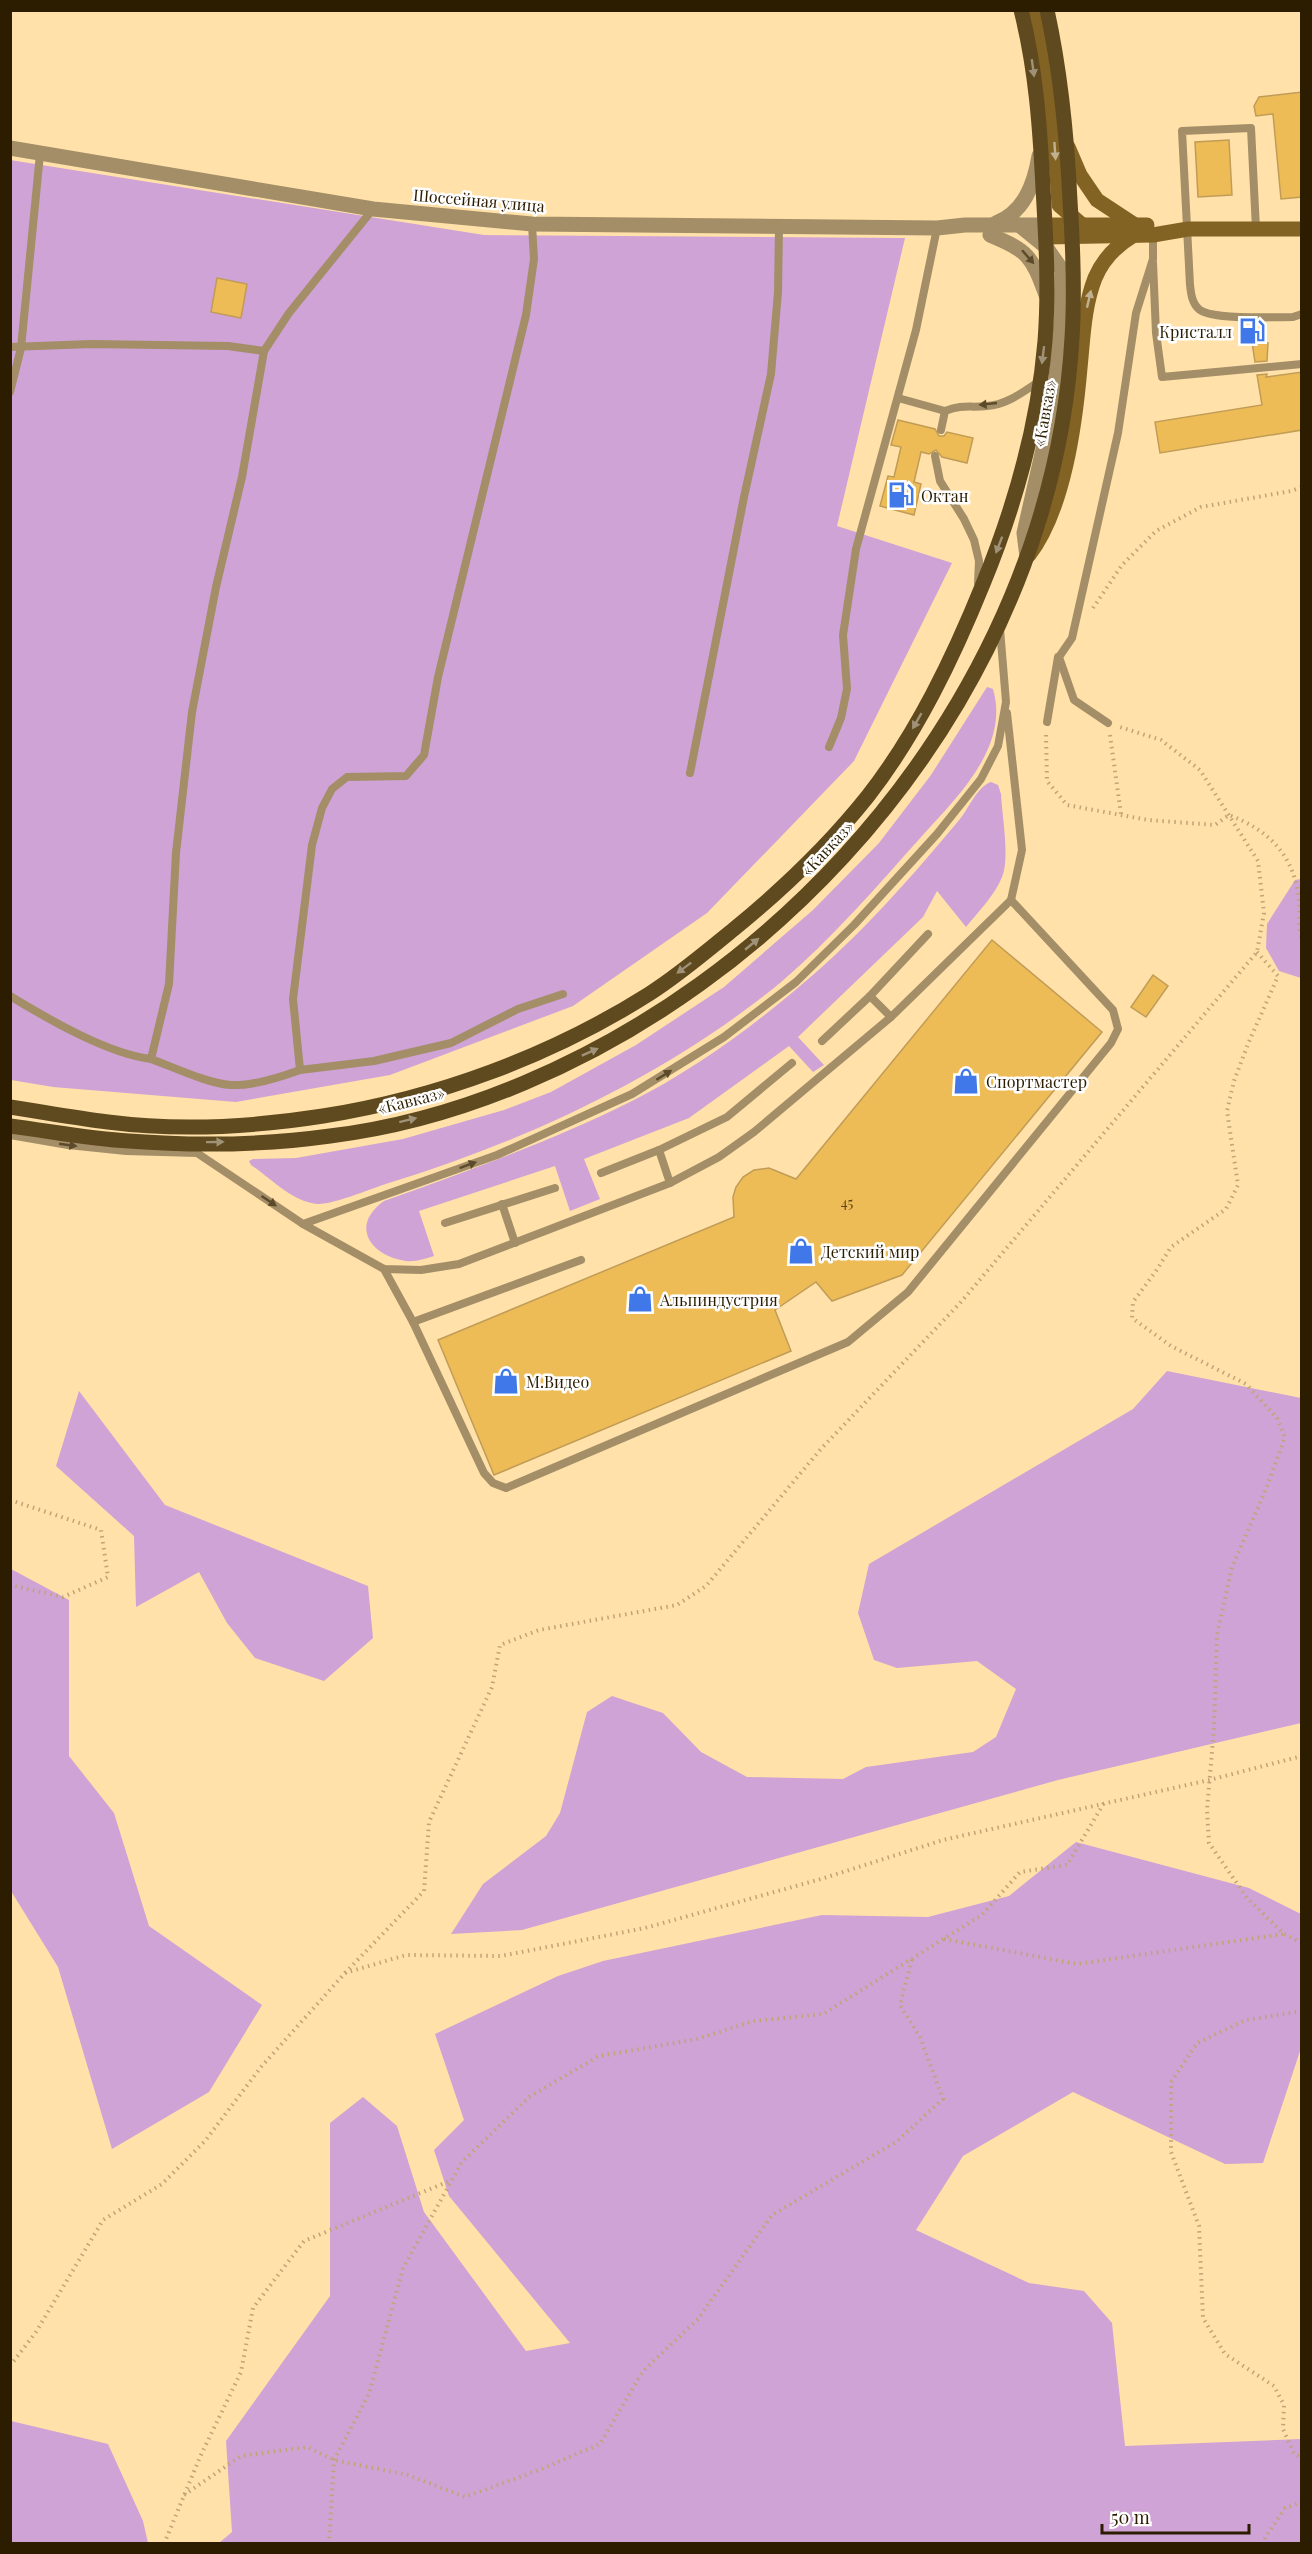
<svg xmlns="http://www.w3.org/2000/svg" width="1312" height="2554" font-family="'Playfair Display',serif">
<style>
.green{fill:#cfa3d5}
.building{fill:#eebc57;stroke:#c19c57;stroke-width:1.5}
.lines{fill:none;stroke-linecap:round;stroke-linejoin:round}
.path{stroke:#bfa576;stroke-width:4;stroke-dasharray:1.5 4.5;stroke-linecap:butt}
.service{stroke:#a38e68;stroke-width:8}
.tertiary{stroke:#a38e68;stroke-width:15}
.secondary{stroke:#826324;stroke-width:15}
.primary{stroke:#5f491e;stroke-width:15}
.oneway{fill:#9f9278}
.oneway2{fill:#c0b192}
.oneway3{fill:#5c4a2a}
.labels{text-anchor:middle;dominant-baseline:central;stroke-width:5;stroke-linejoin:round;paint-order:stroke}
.number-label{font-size:14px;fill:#5c4516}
.street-label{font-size:16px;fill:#2c1d01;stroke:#fff}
.poi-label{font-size:16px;fill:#2c1d01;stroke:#fff;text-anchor:start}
</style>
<rect width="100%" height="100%" fill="#ffe1a9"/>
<!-- green -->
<g class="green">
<polygon points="10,160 484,235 905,238 837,526 952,563 854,761 707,913 573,1006 390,1075 236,1102 53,1087 11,1080"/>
<path d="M987,687L993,689C1010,747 957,797 922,836C877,886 832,939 780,983C667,1075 531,1139 392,1182C375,1187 333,1205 317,1204C293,1202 270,1178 251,1165L249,1161L253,1159L296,1158L403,1139L504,1110L551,1092L636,1045L724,987L813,910L879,843L931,775Z"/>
<path d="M991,782L998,785L1001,794C1002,816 1010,858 1002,877C995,895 978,912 966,927L937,891L923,917L798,1037L824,1065L813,1072L789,1046L689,1118L584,1159L600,1199L570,1211L555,1166L419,1211L434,1256C424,1259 416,1262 406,1261C371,1256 349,1226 384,1201C468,1171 552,1141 632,1101C690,1072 751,1028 800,986C859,937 911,878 960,819C969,808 977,787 991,782Z"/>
<polygon points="1301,879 1302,879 1301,978 1279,971 1266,948 1267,924 1295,880"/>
<polygon points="1167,1371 1301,1398 1301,1723 1058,1780 522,1930 451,1934 483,1884 546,1836 560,1813 587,1712 612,1696 663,1713 701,1752 747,1777 843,1779 866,1767 973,1752 996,1737 1016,1689 977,1661 897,1668 874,1660 858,1613 869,1564 1133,1409"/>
<polygon points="79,1391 165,1505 368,1586 373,1638 324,1681 255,1658 227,1623 199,1572 136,1607 134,1536 56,1466"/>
<polygon points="11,1569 69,1600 69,1756 114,1813 149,1926 262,2005 209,2092 112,2149 58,1967 11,1891"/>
<polygon points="1076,1842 1249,1888 1301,1914 1301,2048 1263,2163 1225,2164 1073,2092 963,2156 916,2230 1029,2283 1084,2291 1112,2323 1125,2446 1301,2439 1301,2543 219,2543 232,2532 226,2441 330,2296 330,2123 363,2097 397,2126 424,2212 526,2351 570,2343 449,2196 434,2150 464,2120 435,2034 558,1976 603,1961 822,1915 928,1917 1009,1896"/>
<polygon points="11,2421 108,2444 143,2521 148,2543 11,2543"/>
</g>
<!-- building -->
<g class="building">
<polygon points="1302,92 1302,197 1281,199 1273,114 1256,116 1254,106 1259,97"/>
<polygon points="1229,140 1232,195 1198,197 1195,142"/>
<polygon points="217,278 247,284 241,318 211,312"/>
<polygon points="1252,342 1268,343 1267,361 1255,362"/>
<polygon points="1302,372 1302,430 1160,453 1155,422 1262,405 1257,375 1267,374 1266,377"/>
<polygon points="898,420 935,429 939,436 944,436 947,432 973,438 967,463 942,457 936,450 929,454 921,452 914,482 921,484 914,515 880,506 888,476 894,477 901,447 891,445"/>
<polygon points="992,940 1102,1032 902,1275 832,1301 816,1282 775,1310 791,1351 494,1475 438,1340 734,1217 733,1197 736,1187 743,1177 754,1170 769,1168 796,1179"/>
<polygon points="1153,975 1168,986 1146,1017 1131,1007"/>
</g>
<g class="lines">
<!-- path -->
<g class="path">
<polyline points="1093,608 1122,565 1156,531 1201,507 1291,491 1302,487"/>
<path d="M1046,735L1047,781L1067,805L1148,820L1215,825L1229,815C1269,830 1295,856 1299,901C1300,913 1297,928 1302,938"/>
<polyline points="1110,735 1121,814"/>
<polyline points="1257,952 1278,976 1248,1044 1234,1081 1227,1111 1238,1185 1226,1209 1171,1247 1156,1271 1133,1302 1132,1318 1171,1346 1246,1384 1277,1418 1285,1437 1266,1489 1232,1567 1217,1635 1214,1728 1207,1810 1209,1843 1247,1898 1284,1934 1302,1943"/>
<polyline points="10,1500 101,1530 108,1577 63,1597 10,1585"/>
<polyline points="944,1939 1077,1964 1284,1934"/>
<polyline points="345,1973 424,1891 429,1822 492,1687 500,1645 539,1630 677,1605 706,1586 820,1450 961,1302 1257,952 1264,913 1258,861 1200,770 1161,740 1120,727"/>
<polyline points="1302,2011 1246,2020 1197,2043 1171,2082 1171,2152 1199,2226 1203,2318 1225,2354 1274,2386 1284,2405 1283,2429 1294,2454 1302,2458"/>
<polyline points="10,2366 36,2332 103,2220 162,2184 205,2141 261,2067 345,1973 406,1955 501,1956 645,1928 821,1879 943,1840 1209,1780 1302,1756"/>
<polyline points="184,2495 241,2456 307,2447 334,2460 408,2475 465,2497 539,2470 600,2444 643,2371 698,2319 772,2215 896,2142 943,2099 920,2037 900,2005 912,1959"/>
<polyline points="164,2544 200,2457 241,2372 253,2308 304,2241 452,2180"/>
<polyline points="329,2544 334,2460 369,2394 403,2268 462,2162 529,2097 599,2056 697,2039 754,2021 823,2014 982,1915 1020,1872 1067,1865 1104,1803"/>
<polyline points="1261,2544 1285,2508 1302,2502"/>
</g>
<!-- service -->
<g class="service">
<polyline points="532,224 534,259 526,315 438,677 424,755 406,776 347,777 332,789 322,808 312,845 293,999 300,1070 374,1061 451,1043 518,1009 563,994"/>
<path d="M1256,229L1251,128L1182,131L1190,285C1191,294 1192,304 1200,310C1214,320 1274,317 1293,317L1302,314"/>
<polyline points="1153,263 1156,333 1162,377 1302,364"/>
<polyline points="10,347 91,344 228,346 264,351"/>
<polyline points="10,392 21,348 40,154"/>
<polyline points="898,398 945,411"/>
<path d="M941,430L945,411C964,404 969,408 987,406C1007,405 1024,391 1040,381"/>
<polyline points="935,456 940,481 964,519 974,540 979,561 978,583"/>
<polyline points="1047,722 1058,657"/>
<polyline points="1108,723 1074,700 1059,657 1072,638 1118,433 1136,313 1153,259 1153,235"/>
<polyline points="829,747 841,718 847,689 843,635 856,549 916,330 937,228"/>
<polyline points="690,773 744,497 771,374 778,292 779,228"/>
<path d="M10,996C48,1019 108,1054 151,1059"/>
<polyline points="870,996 891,1017"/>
<polyline points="822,1041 870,996 928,934"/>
<path d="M300,1070C281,1077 252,1086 231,1085C209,1084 173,1067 151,1059L169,984L176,853L192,712L216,587L242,477L264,351L289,313L373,209"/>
<polyline points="10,1135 68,1145 126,1151 197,1153 303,1224 497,1155 632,1094 724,1037 796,982 854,925 937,834 981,779 998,746 1006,702 1000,629"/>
<polyline points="659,1150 670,1183"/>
<polyline points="601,1173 659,1150 727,1117 792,1063"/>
<polyline points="502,1204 515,1243"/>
<polyline points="445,1223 555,1188"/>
<polyline points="303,1224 384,1269 421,1270 459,1264 670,1183 719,1157 754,1132 891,1017 1011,900 1022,850 1007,713"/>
<polyline points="384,1269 413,1322 581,1260"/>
<polyline points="413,1322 484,1473 493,1483 506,1488 848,1342 908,1292 1111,1043 1118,1029 1113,1010 1011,900"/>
</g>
<!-- tertiary -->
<g class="tertiary">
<polyline points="10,148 373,209 532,224 937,228 965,225 1046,225"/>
<path d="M996,223C1024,212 1034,185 1039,156"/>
<polyline points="1019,225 1046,247 1062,270 1061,320 1054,401 1024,533 1027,557"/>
<path d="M990,235C1028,251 1032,256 1046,295"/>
</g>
<!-- secondary -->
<g class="secondary">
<path d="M1033,10C1050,74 1055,139 1059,205L1081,224L1101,235"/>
<polyline points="1068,147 1080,175 1097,200 1135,225"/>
<polyline points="1046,225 1147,225"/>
<polyline points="1046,237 1153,235 1188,229 1302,229"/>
<path d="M1029,555C1064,509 1075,425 1080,368C1083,338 1084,306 1095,278C1103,259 1117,245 1134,235"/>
</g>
<!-- primary -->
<g class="primary">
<path d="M10,1107C43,1112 75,1118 108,1122C178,1131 253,1127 323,1116C437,1098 551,1056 649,994C679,975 707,951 734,929C783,889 829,845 868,796C917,733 953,658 983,584C1015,506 1038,425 1045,341C1049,290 1046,239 1043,188C1040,128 1036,69 1021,10"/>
<path d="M10,1126C50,1131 89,1139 129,1141C194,1146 265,1145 330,1136C462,1120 593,1061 700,984C907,835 1057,598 1072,338C1075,292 1073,247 1070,201C1067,136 1061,74 1047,10"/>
</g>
</g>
<!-- one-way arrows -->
<defs><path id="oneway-solid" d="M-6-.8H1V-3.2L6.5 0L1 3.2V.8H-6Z" transform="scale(1.5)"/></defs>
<g class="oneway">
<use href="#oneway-solid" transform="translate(1033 68) rotate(82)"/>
<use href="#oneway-solid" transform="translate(1043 355) rotate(97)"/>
<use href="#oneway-solid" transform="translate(999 545) rotate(111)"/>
<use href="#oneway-solid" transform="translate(917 721) rotate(120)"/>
<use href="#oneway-solid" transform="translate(752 944) rotate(-40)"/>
<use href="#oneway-solid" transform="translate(684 968) rotate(143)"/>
<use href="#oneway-solid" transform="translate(590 1052) rotate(-24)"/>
<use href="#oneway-solid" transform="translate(408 1120) rotate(-14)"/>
<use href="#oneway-solid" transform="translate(215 1142) rotate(-1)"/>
</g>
<g class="oneway2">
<use href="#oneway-solid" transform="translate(1055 151) rotate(86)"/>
<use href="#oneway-solid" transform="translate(1089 299) rotate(-77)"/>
</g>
<g class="oneway3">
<use href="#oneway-solid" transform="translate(1028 257) rotate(49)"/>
<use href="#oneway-solid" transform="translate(988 404) rotate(174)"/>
<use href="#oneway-solid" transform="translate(664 1075) rotate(-32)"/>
<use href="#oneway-solid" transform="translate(68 1145) rotate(8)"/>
<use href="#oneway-solid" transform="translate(468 1165) rotate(-20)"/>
<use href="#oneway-solid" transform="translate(269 1201) rotate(34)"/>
</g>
<!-- icons -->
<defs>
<g id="fuel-bare" transform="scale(2.07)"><path d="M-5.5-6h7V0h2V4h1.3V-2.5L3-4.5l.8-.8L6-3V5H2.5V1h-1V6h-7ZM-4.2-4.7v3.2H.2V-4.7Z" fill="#4078e9" stroke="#fff" stroke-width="2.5" paint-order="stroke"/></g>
<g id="shop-bare" transform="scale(2.07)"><path d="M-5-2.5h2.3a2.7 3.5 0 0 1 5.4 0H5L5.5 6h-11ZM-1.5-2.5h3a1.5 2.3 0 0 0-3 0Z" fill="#4078e9" stroke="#fff" stroke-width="2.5" paint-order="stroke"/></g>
</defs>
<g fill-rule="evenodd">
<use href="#fuel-bare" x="1252" y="331"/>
<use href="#fuel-bare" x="901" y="495"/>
<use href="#shop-bare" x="966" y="1081"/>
<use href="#shop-bare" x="801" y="1251"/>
<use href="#shop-bare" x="640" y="1299"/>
<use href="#shop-bare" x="506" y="1381"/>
</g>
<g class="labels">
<!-- number labels -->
<g class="number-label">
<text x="847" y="1202">45</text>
</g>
<!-- street labels -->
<g class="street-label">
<text transform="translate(479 200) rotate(5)">Шоссейная улица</text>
<text transform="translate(1044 413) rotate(-80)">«Кавказ»</text>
<text transform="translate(827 848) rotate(-47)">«Кавказ»</text>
<text transform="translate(411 1100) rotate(-14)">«Кавказ»</text>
</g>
<!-- poi labels -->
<g class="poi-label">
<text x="1232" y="331" text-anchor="end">Кристалл</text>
<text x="921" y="495">Октан</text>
<text x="986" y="1081">Спортмастер</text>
<text x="821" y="1251">Детский мир</text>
<text x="660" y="1299">Альпиндустрия</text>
<text x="526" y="1381">М.Видео</text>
</g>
</g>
<!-- border -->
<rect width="1312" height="2554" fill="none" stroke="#2c1d01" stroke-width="24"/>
<!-- scale -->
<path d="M1102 2524v9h147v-9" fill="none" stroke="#2c1d01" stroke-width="3"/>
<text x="1111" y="2524" font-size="18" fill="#2c1d01" stroke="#ffffff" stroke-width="4.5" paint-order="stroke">50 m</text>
</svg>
